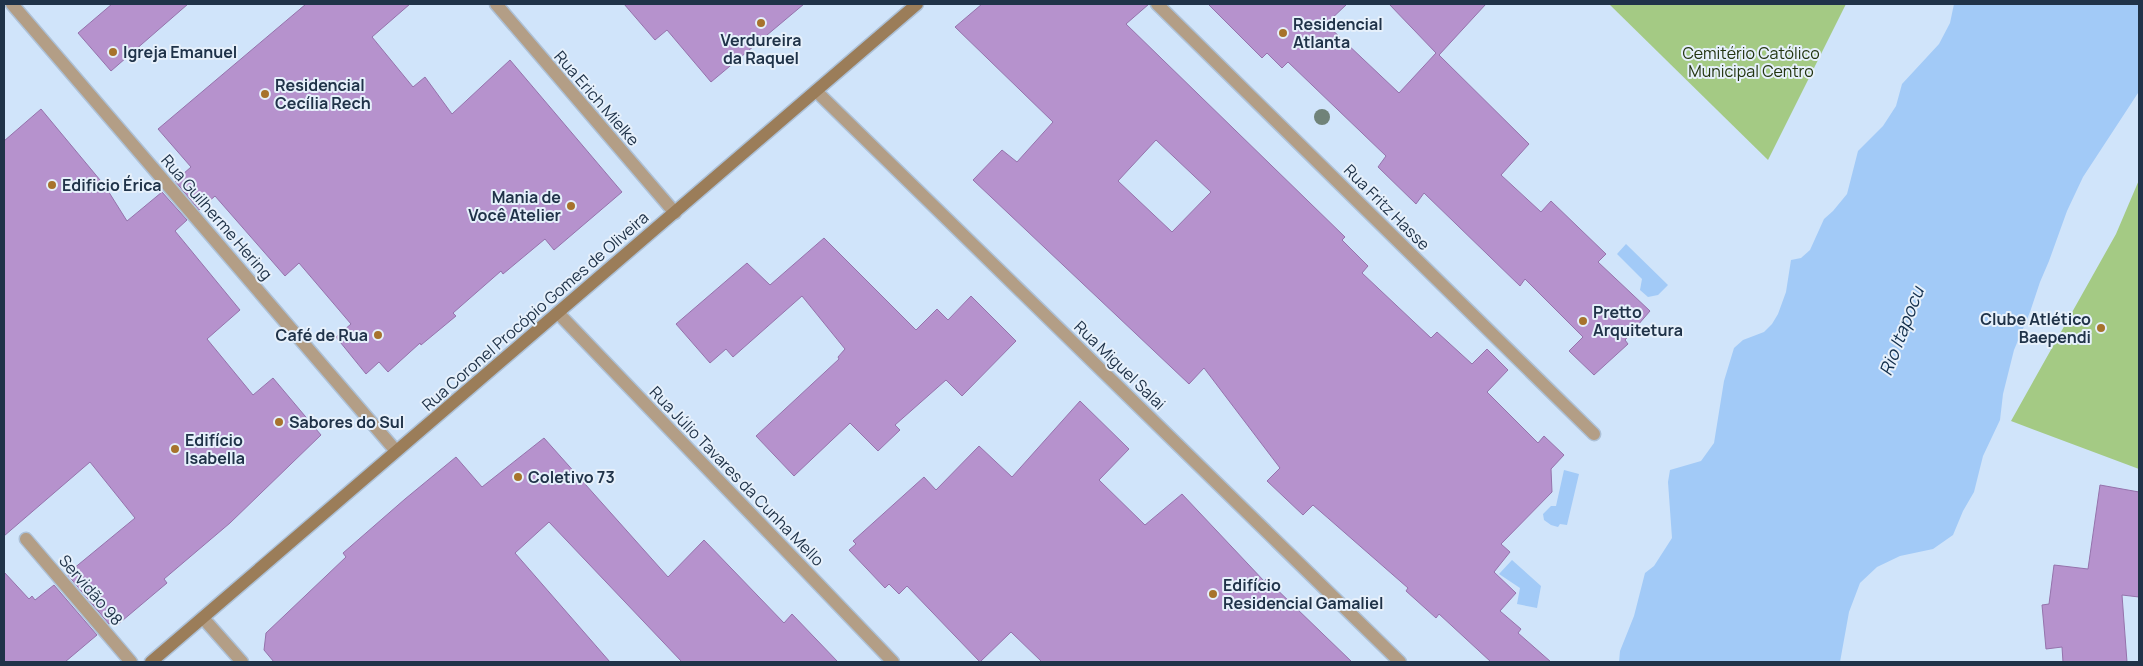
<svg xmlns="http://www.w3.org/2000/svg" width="2143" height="666" font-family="Manrope,sans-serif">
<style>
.green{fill:#a4ca84}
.water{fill:#a2caf7}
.building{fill:#b692cd;stroke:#9573ac;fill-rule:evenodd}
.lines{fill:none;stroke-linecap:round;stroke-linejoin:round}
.street-casing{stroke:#adc1d7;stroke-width:15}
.secondary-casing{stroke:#adc1d7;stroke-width:15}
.street{stroke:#b39e86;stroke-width:12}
.secondary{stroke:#9b7d59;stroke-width:12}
.tree{fill:#708379}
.poi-dot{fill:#a7732c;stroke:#e6f0fb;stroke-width:2}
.labels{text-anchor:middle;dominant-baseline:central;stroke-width:4;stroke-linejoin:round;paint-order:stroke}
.poi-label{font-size:16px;font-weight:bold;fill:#203349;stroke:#e6f0fb;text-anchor:start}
.park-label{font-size:16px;fill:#223410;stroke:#e6f0fb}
.street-label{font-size:16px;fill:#203349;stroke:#e6f0fb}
.water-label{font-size:18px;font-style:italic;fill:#122e4b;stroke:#e6f0fb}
</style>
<rect width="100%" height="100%" fill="#d0e4fa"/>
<!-- green -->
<g class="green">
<polygon points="1609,4 1846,4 1768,160"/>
<polygon points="2139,180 2139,469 2011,421 2116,234"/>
</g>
<!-- water -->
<g class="water">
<polygon points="1954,4 2139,4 2139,86 2138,93 2083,177 2067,211 2049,261 2040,282 2030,312 2014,350 2003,394 2000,420 1983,456 1974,492 1963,511 1953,535 1933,549 1900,556 1877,567 1860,583 1849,612 1840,662 1619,662 1620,651 1634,616 1645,573 1654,566 1672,538 1668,482 1670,470 1701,461 1714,443 1724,381 1734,348 1743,340 1764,332 1772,324 1778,314 1786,292 1791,260 1801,258 1810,250 1824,219 1833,211 1847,194 1858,151 1883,126 1896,106 1902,84 1939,44 1950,23"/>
<polygon points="1626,244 1668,285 1658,295 1648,297 1640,290 1642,279 1617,254"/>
<polygon points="1564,470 1579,474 1567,525 1560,524 1558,527 1551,525 1544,520 1543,514 1551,506 1556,506"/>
<polygon points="1512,560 1541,586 1537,608 1517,604 1520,588 1499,574"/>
</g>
<!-- building -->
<g class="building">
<polygon points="112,4 188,4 111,71 78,33"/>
<polygon points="306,4 410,4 372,37 413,87 425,77 452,114 510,60 622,192 554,250 545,239 503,274 501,271 453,313 456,316 421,345 420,343 388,372 379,362 366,374 336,337 351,324 299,263 285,276 215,196 199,210 175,181 191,167 158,129"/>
<polygon points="624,4 804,4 711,82 667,30 655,40"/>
<path d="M982,4H1149L1126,24L1345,237L1342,240L1368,266L1362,273L1431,338L1437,332L1472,364L1487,349L1508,370L1487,392L1538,443L1544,436L1564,455L1551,469L1552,492L1501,544L1510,552L1494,572L1516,593L1500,611L1521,629L1518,633L1551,662H1491L1439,614L1436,618L1406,591L1408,588L1313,505L1303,515L1267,481L1280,468L1204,368L1189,384L973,180L1002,150L1017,162L1053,122L955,27ZM1156,140L1211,192L1172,232L1118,181Z"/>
<polygon points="1208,4 1347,4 1326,24 1399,93 1436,53 1389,4 1486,4 1439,55 1529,144 1501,175 1541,212 1551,201 1606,254 1598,262 1650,311 1625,340 1628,344 1594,375 1569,351 1583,337 1525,279 1520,286 1424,193 1416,204 1378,167 1386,156 1288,62 1282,68 1267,53 1262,58"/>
<polygon points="41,109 105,186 127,221 162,192 187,220 175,231 240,310 207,339 253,395 273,378 321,435 230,523 164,579 167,583 116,626 112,622 109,624 67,574 135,518 90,462 4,536 4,141"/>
<polygon points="824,238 916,330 937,309 948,320 971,296 1016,341 962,396 946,380 895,425 900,430 878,451 850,423 794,476 756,436 839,359 838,357 845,349 802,296 733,357 726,349 710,363 676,324 747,263 770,285"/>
<polygon points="1080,401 1129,449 1099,480 1145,525 1182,494 1264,581 1266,579 1352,662 1042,662 1011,632 980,662 907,586 899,594 889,584 885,588 849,550 856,544 853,541 924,477 936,490 979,446 1012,477"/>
<polygon points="544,438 668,577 704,540 784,623 792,614 838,662 682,662 549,522 515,553 610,662 274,662 264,650 266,633 346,557 343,553 405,499 456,457 482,487"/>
<polygon points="2100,485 2139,492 2139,597 2122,595 2127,662 2063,662 2062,647 2046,649 2042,605 2049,604 2054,565 2088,569"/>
<polygon points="4,572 29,599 32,596 35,600 54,585 97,635 65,662 4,662"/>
</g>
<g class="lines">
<!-- street casing -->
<g class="street-casing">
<g id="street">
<polyline points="12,4 396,451"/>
<polyline points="496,4 675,213"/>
<polyline points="1157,4 1594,434"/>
<polyline points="816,91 1400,662"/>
<polyline points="558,313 893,662"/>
<polyline points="26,539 131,662"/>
<polyline points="203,618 242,662"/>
</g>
</g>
<!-- secondary casing -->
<g class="secondary-casing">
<polyline id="secondary" points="151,662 917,4"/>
</g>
<!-- street -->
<use href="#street" class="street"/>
<!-- secondary -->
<use href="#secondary" class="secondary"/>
</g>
<!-- trees -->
<circle class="tree" cx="1322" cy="117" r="8"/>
<!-- markers -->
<g class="poi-dot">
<circle cx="761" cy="23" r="5"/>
<circle cx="1283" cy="33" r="5"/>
<circle cx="113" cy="52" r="5"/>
<circle cx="265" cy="94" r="5"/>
<circle cx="52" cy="185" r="5"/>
<circle cx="571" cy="206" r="5"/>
<circle cx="1583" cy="321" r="5"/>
<circle cx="2101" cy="328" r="5"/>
<circle cx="378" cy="335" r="5"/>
<circle cx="279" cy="422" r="5"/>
<circle cx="175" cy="449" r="5"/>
<circle cx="518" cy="477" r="5"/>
<circle cx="1213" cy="594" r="5"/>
</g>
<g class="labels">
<!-- poi labels -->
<g class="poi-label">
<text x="1293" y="24">Residencial<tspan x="1293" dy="18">Atlanta</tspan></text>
<text x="761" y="40" text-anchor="middle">Verdureira<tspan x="761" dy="18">da Raquel</tspan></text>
<text x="123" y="52">Igreja Emanuel</text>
<text x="275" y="85">Residencial<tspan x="275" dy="18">Cecília Rech</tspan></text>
<text x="62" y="185">Edificio Érica</text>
<text x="561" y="197" text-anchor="end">Mania de<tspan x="561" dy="18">Você Atelier</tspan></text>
<text x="1593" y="312">Pretto<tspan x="1593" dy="18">Arquitetura</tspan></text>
<text x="2091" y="319" text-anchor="end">Clube Atlético<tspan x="2091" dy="18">Baependi</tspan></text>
<text x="368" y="335" text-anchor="end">Café de Rua</text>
<text x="289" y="422">Sabores do Sul</text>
<text x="185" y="440">Edifício<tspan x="185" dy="18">Isabella</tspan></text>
<text x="528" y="477">Coletivo 73</text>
<text x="1223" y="585">Edifício<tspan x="1223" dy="18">Residencial Gamaliel</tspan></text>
</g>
<!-- park labels -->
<g class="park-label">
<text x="1751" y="53">Cemitério Católico<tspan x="1751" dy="18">Municipal Centro</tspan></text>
</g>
<!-- street labels -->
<g class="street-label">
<text transform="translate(597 98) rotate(49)">Rua Erich Mielke</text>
<text transform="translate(1387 207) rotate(45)">Rua Fritz Hasse</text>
<text transform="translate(217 217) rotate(49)">Rua Guilherme Hering</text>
<text transform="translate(535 311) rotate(-41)">Rua Coronel Procópio Gomes de Oliveira</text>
<text transform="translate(1120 365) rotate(44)">Rua Miguel Salai</text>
<text transform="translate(737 476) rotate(46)">Rua Júlio Tavares da Cunha Mello</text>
<text transform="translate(91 590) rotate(49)">Servidão 98</text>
</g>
<!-- water labels -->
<g class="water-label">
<text transform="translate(1901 331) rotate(-69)">Rio Itapocu</text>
</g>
</g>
<!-- border -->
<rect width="2143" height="666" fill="none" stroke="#203349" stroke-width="10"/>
</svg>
